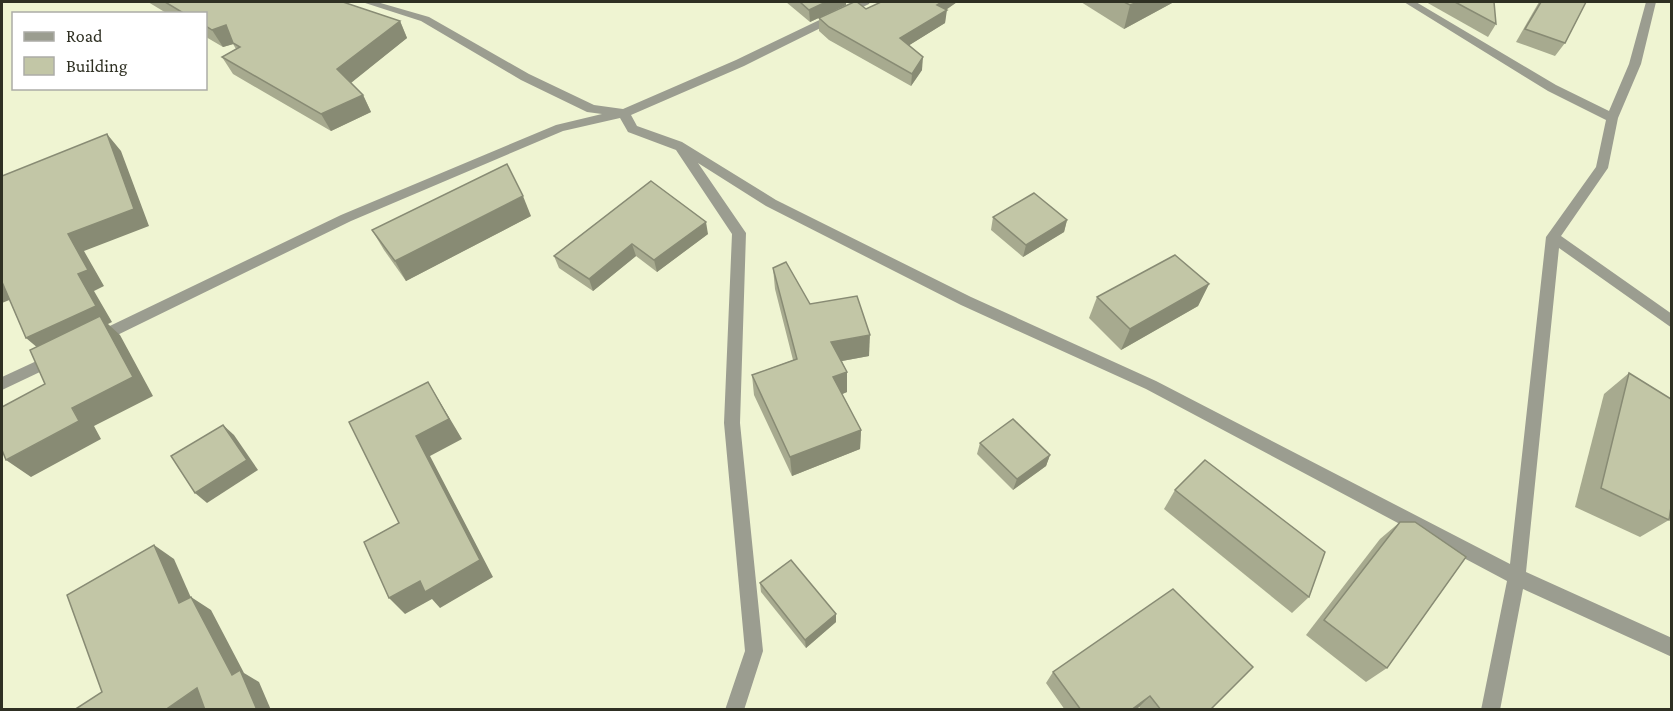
<svg xmlns="http://www.w3.org/2000/svg" width="1673" height="711" font-family="'Crimson Pro',serif">
<style>
.lines{fill:none;stroke-linecap:round;stroke-linejoin:round}
.minor{fill:#9b9d90;fill-rule:evenodd}
.wall{fill:#a7aa8f}
.shaded-wall{fill:#888b74}
.building{fill:#c2c6a6;stroke:#888b74;stroke-width:1.5}
</style>
<rect width="100%" height="100%" fill="#eff4d2"/>
<g class="lines">
<!-- minor -->
<g class="minor">
<polygon points="362,2 377,2 429,17 529,74 594,105 623,109 736,60 857,2 870,2 869,4 744,66 631,115 637,126 682,142 776,200 971,297 1156,381 1510,564 1546,237 1596,167 1606,120 1548,91 1404,2 1416,2 1556,85 1609,111 1629,64 1646,2 1656,2 1641,64 1618,118 1608,168 1561,236 1672,314 1672,328 1559,248 1526,572 1672,638 1672,657 1523,589 1500,710 1481,710 1507,581 1146,389 961,305 766,206 698,163 746,233 740,423 763,651 744,710 725,710 745,651 724,423 732,234 676,150 628,132 620,118 563,131 351,221 101,343 91,343 89,339 91,335 341,215 556,125 602,114 587,112 521,80 421,21"/>
<polygon points="56,352 61,354 64,358 61,362 2,390 2,377"/>
</g>
</g>
<!-- wall -->
<g class="wall">
<polygon points="148,2 343,2 400,21 407,38 350,83 363,95 371,112 331,131 233,74 222,57 236,49 233,44 223,47 206,37 206,14 168,14"/>
<polygon points="786,2 846,2 846,5 810,22"/>
<polygon points="881,2 957,2 946,10 945,23 909,45 922,70 911,86 829,40 819,31 819,18 866,9"/>
<polygon points="1081,2 1173,2 1172,3 1124,29"/>
<polygon points="1426,2 1494,2 1496,24 1488,37"/>
<polygon points="1539,2 1583,2 1565,43 1555,56 1516,42"/>
<polygon points="651,181 708,234 657,272 636,256 593,291 559,268 554,256"/>
<polygon points="531,216 406,281 384,250 372,230"/>
<polygon points="993,217 1067,220 1064,232 1023,257 991,230"/>
<polygon points="773,268 810,304 869,356 842,361 847,372 847,392 842,394 861,430 860,449 792,476 754,395 752,375 793,360 775,289"/>
<polygon points="1209,284 1198,306 1121,350 1089,318 1097,297"/>
<polygon points="1629,373 1669,520 1640,537 1575,507 1604,394"/>
<polygon points="980,443 1050,455 1046,466 1013,490 977,454"/>
<polygon points="1175,490 1309,597 1292,613 1164,509"/>
<polygon points="1400,522 1387,668 1366,682 1306,635 1380,539"/>
<polygon points="760,583 836,622 806,648 761,592"/>
<polygon points="1053,672 1210,710 1142,710 1139,707 1136,710 1065,710 1046,683"/>
</g>
<!-- shaded-wall -->
<g class="shaded-wall">
<polygon points="826,2 846,2 846,5 810,22 809,10"/>
<polygon points="942,2 957,2 938,15 947,10 945,23 900,51 900,38"/>
<polygon points="1138,2 1173,2 1172,3 1124,29 1130,5"/>
<polygon points="400,21 407,38 346,87 337,69"/>
<polygon points="226,25 237,43 223,47 212,30"/>
<polygon points="923,57 922,70 911,86 912,74"/>
<polygon points="363,95 371,112 331,131 321,114"/>
<polygon points="107,134 121,151 149,226 84,251 104,286 94,291 112,322 108,324 120,335 153,396 94,426 101,439 31,477 6,460 79,421 45,354 26,338 78,274 68,234"/>
<polygon points="523,196 531,216 406,281 395,261"/>
<polygon points="1067,220 1064,232 1023,257 1026,245"/>
<polygon points="706,222 708,234 657,272 654,260"/>
<polygon points="632,244 636,256 593,291 589,279"/>
<polygon points="2,280 19,296 2,303"/>
<polygon points="1209,284 1198,306 1121,350 1130,329"/>
<polygon points="870,335 869,356 831,363 831,342"/>
<polygon points="847,372 847,392 833,398 833,377"/>
<polygon points="428,382 462,439 430,456 493,577 440,608 432,599 405,614 389,598 416,436"/>
<polygon points="223,425 234,435 258,470 207,503 195,493"/>
<polygon points="861,430 860,449 792,476 790,457"/>
<polygon points="1050,455 1046,466 1013,490 1017,479"/>
<polygon points="154,545 174,559 199,616 179,603"/>
<polygon points="191,597 211,610 244,673 259,682 271,710 257,710 232,675"/>
<polygon points="836,614 836,622 806,648 805,640"/>
<polygon points="197,688 217,699 202,710 165,710"/>
<polygon points="1150,696 1136,710 1131,710"/>
</g>
<!-- building -->
<g class="building">
<polygon points="165,2 343,2 400,21 337,69 363,95 321,114 222,57 240,47 233,43 226,25 212,30 206,26 206,14 185,14"/>
<polygon points="800,2 826,2 809,10"/>
<polygon points="854,2 857,2 866,9 881,2 942,2 937,5 947,10 900,38 923,57 912,74 829,27 819,18"/>
<polygon points="1124,2 1138,2 1130,5"/>
<polygon points="1455,2 1494,2 1496,24"/>
<polygon points="1541,2 1586,2 1565,43 1525,29"/>
<polygon points="107,134 134,209 68,234 88,270 78,274 96,306 26,338 2,282 2,176"/>
<polygon points="507,164 523,196 395,261 372,230"/>
<polygon points="651,181 706,222 654,260 632,244 589,279 554,256"/>
<polygon points="1034,193 1067,220 1026,245 993,217"/>
<polygon points="1175,255 1209,284 1130,329 1097,297"/>
<polygon points="786,262 810,304 857,296 870,335 831,342 847,372 833,377 861,430 790,457 752,375 797,359 773,268"/>
<polygon points="100,316 133,377 72,408 79,421 6,460 2,450 2,407 45,384 30,350"/>
<polygon points="1629,373 1671,399 1671,507 1669,520 1601,488"/>
<polygon points="428,382 449,419 416,436 480,560 425,592 420,581 389,598 364,542 399,523 349,422"/>
<polygon points="1013,419 1050,455 1017,479 980,443"/>
<polygon points="223,425 247,460 195,493 171,456"/>
<polygon points="1205,460 1325,552 1309,597 1175,490"/>
<polygon points="1400,522 1415,522 1466,557 1387,668 1324,620"/>
<polygon points="154,545 179,603 191,597 232,675 240,670 257,710 205,710 197,688 165,710 74,710 102,692 67,595"/>
<polygon points="791,560 836,614 805,640 760,583"/>
<polygon points="1173,589 1253,667 1210,710 1161,710 1150,696 1131,710 1081,710 1053,672"/>
</g>
<!-- border -->
<rect width="1673" height="711" fill="none" stroke="#2f3023" stroke-width="6"/>
<!-- legend -->
<rect x="12" y="12" width="195" height="78" fill="#ffffff" stroke="#acaca7" stroke-width="1.5"/>
<rect x="24" y="32" width="30" height="9" fill="#9b9d90" stroke="#acaca7" stroke-width="1.5"/>
<text x="66" y="42" font-size="18" fill="#2f3023">Road</text>
<rect x="24" y="57" width="30" height="18" fill="#c2c6a6" stroke="#acaca7" stroke-width="1.5"/>
<text x="66" y="72" font-size="18" fill="#2f3023">Building</text>
</svg>
